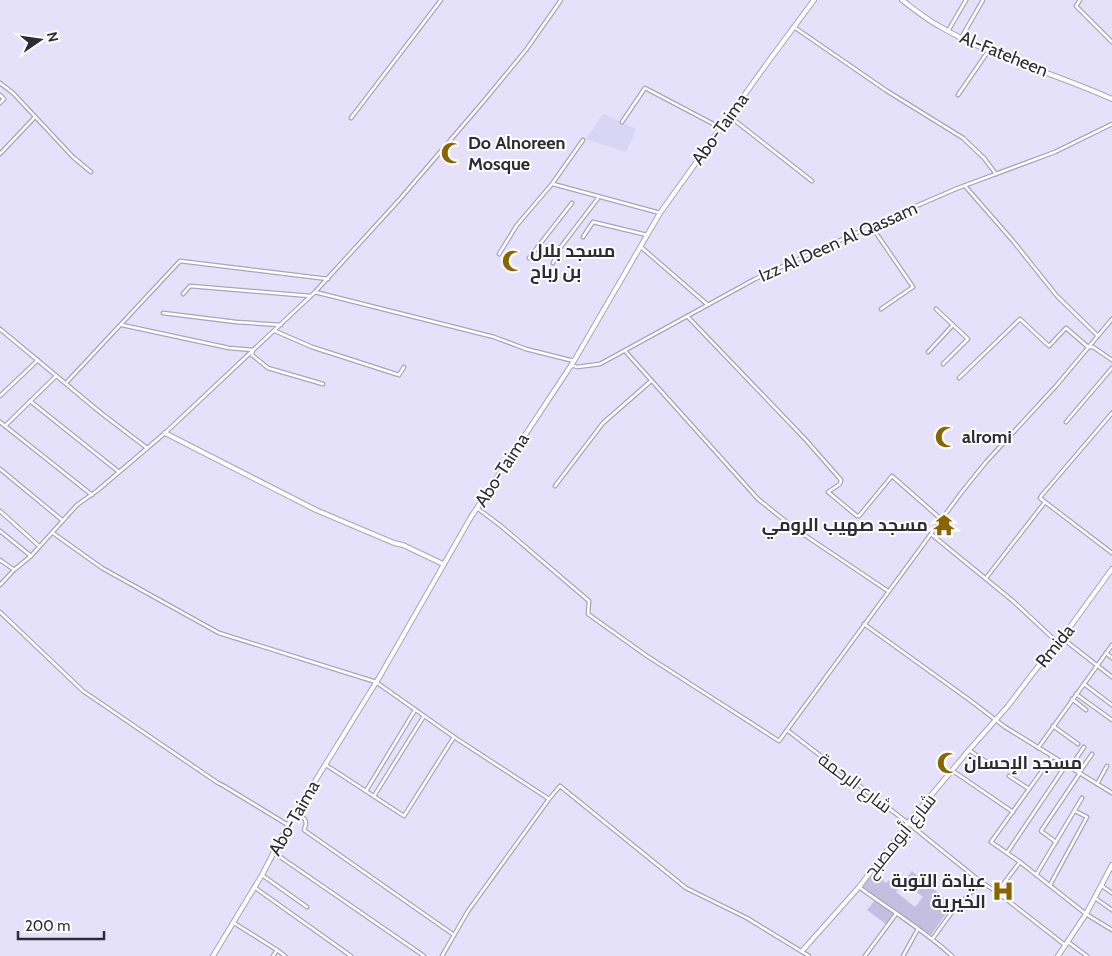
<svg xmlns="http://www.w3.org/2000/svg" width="1112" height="956" font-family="Cabin,Cairo,sans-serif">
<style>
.built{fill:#d9d5f5}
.green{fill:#c4bee0}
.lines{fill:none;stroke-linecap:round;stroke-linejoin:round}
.street-casing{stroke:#a8a4bd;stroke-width:5}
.secondary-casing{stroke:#a8a4bd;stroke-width:6}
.street{stroke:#fff;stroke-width:2.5}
.secondary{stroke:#fff;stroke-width:4}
.labels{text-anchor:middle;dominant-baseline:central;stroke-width:4;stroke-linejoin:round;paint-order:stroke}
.street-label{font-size:18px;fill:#2d2b35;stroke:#fff}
.poi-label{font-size:18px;font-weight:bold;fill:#2d2b35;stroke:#fff;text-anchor:start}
</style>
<rect width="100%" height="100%" fill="#e5e1fb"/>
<!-- built -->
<polygon class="built" points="603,114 636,129 626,152 586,139"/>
<!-- green -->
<g class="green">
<polygon points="912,871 952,905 931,935 894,912 862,886 873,872 886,883 889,880 899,888 896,892 915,907 923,897 903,882"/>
<polygon points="875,900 893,913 893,916 887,925 867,910"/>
</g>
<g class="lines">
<!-- street casing -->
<g class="street-casing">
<g id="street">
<polyline points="1080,0 1076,6 1112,42"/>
<polyline points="794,27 887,91 963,138 984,158 996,174"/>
<polyline points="948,31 966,0"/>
<polyline points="961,38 983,0"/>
<polyline points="0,83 13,93 73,157 91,172"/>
<polyline points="0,95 4,99 0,103"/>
<polyline points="958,95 989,50"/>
<polyline points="729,116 812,181"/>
<polyline points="351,118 441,0"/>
<polyline points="622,122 645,88 721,128"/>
<polyline points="0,154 35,117"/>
<polyline points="553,184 660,213"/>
<polyline points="965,186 1013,241 1057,296 1098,336"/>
<polyline points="872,227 913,287 881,309"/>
<polyline points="583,237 593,222 647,235"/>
<polyline points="641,247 708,305"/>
<polyline points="499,254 517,225 552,184 583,140"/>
<polyline points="529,258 572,203"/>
<polyline points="553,263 560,248 599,197"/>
<polyline points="315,292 494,337 526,349 574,361"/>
<polyline points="183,294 190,286 310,296"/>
<polyline points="936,309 968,339 943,364"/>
<polyline points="163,313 236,322 281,325"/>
<polyline points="687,316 806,440 841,480 840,484 828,492 857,516 859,516 892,476 941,519"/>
<polyline points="122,325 229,348 253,350 252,355 268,368 323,384"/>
<polyline points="0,329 101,413 147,448"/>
<polyline points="275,331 312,347 399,375 404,367"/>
<polyline points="625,351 758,499 794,528 888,591"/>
<polyline points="928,352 953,325"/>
<polyline points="571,365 577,367 600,364 755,279 907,210 958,188 1055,152 1112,124"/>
<polyline points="959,378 1020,319 1049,346 1066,328 1088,347 1093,347 1112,360"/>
<polyline points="66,383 180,261 328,279"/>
<polyline points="0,396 38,360"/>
<polyline points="30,401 119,472"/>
<polyline points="0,422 92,495"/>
<polyline points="1066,422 1112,368"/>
<polyline points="5,426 56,376"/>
<polyline points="0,469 62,520"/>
<polyline points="555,486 603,423 651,381"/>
<polyline points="1045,502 1040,498 1042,495 1112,413"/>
<polyline points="477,508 501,526 589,601 588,614 647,656 779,741 961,493 986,462 1056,386 1112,319"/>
<polyline points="0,511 39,546"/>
<polyline points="0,531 31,556"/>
<polyline points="53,533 102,568 219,633 376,682 454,737 549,799 560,786 686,888 747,918 809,956"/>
<polyline points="931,534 1013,601 1058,643"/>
<polyline points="0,560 13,569"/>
<polyline points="986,578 1045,502 1112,553"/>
<polyline points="0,585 14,570 31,556 77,505 98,490 165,433 315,292 400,199 483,102 526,50 561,0"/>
<polyline points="0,612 83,691 218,783 224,786 288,825"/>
<polyline points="864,624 971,701 1005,727 1112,793"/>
<polyline points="1062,638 1112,677"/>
<polyline points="1106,653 1112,658"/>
<polyline points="1084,684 1112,705"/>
<polyline points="1076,694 1112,720"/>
<polyline points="1072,699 1086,710"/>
<polyline points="1053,726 1078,744"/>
<polyline points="787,730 908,823 981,882 997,892 1065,945"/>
<polyline points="1038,748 1112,645"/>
<polyline points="969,750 988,763"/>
<polyline points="1052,757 991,842 1020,862 1086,914 1112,930"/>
<polyline points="326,765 404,816 454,737"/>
<polyline points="1070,768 1084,747"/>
<polyline points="953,771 1013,812"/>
<polyline points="1079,773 1092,754"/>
<polyline points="1009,776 1029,789"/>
<polyline points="1097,784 1107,766"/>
<polyline points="366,791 415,710"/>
<polyline points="374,796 424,716"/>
<polyline points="295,814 305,819 306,824 304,830 454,935"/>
<polyline points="1056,842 1041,831 1080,773"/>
<polyline points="273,852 424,956"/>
<polyline points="1007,853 1066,765"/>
<polyline points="262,875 307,907"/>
<polyline points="1036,875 1082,798"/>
<polyline points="1050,885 1087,817 1075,811"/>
<polyline points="1102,886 1112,893"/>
<polyline points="254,887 351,956"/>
<path d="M859,887C890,910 924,930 952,956"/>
<polyline points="997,892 1020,862"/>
<polyline points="1095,898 1112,910"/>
<polyline points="234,923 277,950 273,956"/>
<polyline points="933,938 952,912 981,882"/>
<polyline points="1068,942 1087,956"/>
<polyline points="277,950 285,956"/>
<polyline points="442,956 468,911 549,799"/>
<polyline points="865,956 896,914"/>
<polyline points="903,956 918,929"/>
</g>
</g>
<!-- secondary casing -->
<g class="secondary-casing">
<g id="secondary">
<path d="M902,0C914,9 926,19 939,26C993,58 1055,73 1112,99"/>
<polyline points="165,433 316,510 394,543 403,545 443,564"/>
<polyline points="802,951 859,887 908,823 969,750 1008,706 1033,673 1062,638 1112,569"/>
<polyline points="213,956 262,875 288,825 380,676 471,517 574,361 660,213 768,62 814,0"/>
<polyline points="1058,956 1086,914 1112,865"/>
</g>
</g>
<!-- street -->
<use href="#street" class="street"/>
<!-- secondary -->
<use href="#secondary" class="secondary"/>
</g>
<!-- icons -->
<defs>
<g id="mosque-bare" transform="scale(1.725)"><path d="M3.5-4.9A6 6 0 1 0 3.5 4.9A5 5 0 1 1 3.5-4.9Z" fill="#896401" stroke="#fff" stroke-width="2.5" paint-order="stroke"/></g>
<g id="temple-bare" transform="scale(1.725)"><path d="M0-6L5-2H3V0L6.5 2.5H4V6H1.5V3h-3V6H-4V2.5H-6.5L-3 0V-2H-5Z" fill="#896401" stroke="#fff" stroke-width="2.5" paint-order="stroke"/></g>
<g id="hospital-bare" transform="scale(1.725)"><path d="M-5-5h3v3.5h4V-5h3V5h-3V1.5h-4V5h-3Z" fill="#896401" stroke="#fff" stroke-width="2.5" paint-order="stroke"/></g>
</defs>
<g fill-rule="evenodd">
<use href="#mosque-bare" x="452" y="153"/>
<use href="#mosque-bare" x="513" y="261"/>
<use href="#mosque-bare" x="946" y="437"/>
<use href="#temple-bare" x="944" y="525"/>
<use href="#mosque-bare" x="948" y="763"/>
<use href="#hospital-bare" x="1003" y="891"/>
</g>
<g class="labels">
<!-- street labels -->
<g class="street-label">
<text transform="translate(1004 54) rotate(22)">Al-Fateheen</text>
<text transform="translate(720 129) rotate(-54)">Abo-Taima</text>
<text transform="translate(838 242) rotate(-24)">Izz Al Deen Al Qassam</text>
<text transform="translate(502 470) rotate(-57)">Abo-Taima</text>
<text transform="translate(1055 646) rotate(-51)">Rmida</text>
<text transform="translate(855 783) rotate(37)">شارع الرحمة</text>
<text transform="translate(294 818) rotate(-60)">Abo-Taima</text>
<text transform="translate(900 836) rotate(-51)">شارع أبومصبح</text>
</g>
<!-- poi labels -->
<g class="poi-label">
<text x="468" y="143">Do Alnoreen<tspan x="468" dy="21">Mosque</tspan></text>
<text x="530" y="251">مسجد بلال<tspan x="530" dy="21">بن رباح</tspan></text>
<text x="962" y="437">alromi</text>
<text x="928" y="525" text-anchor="end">مسجد صهيب الرومي</text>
<text x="964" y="763">مسجد الإحسان</text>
<text x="986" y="881" text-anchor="end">عيادة التوبة<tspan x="986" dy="21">الخيرية</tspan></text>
</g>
</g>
<!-- north arrow -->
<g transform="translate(40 40) rotate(77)" stroke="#ffffff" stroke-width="4" paint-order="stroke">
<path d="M0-4L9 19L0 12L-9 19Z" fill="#2d2b35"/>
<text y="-8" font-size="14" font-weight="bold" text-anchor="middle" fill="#2d2b35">N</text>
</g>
<!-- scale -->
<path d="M18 931v8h86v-8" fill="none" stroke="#2d2b35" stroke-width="2.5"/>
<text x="25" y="931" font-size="15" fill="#2d2b35" stroke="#ffffff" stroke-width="4" paint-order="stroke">200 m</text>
</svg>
